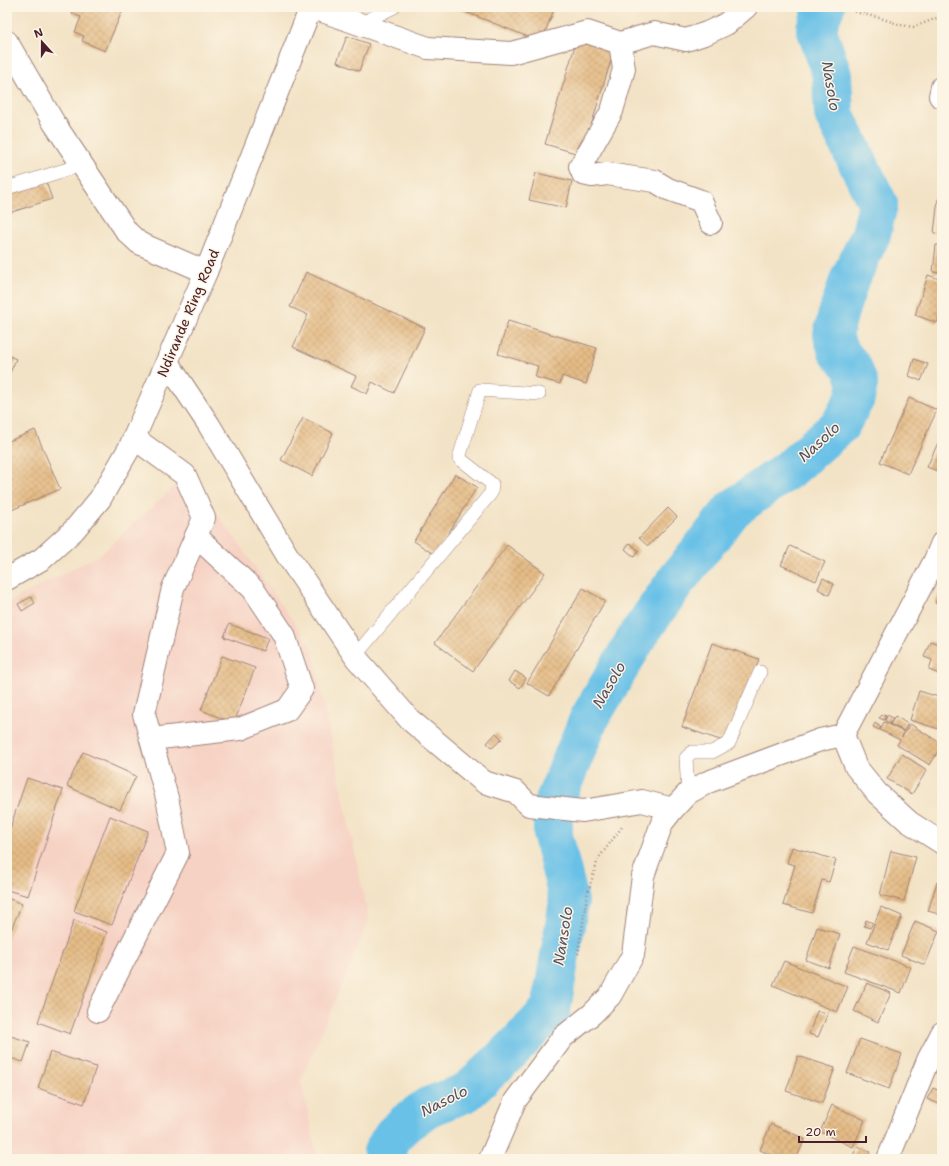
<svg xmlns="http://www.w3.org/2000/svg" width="949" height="1166" font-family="'Shantell Sans',sans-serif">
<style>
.built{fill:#f6d2c4}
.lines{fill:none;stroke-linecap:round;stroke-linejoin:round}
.river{stroke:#6ac1e7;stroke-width:40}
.building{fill:url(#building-cross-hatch)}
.lane-casing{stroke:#9e8178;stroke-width:14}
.street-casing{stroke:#9e8178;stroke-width:24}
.secondary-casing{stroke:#9e8178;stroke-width:24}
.path{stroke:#9e8178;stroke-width:2.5;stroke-dasharray:1 3;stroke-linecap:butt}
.lane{stroke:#fff;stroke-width:13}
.street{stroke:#fff;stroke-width:22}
.secondary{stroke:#fff;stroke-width:22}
.labels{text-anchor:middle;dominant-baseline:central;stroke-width:3;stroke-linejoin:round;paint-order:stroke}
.street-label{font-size:14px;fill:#4a1f2b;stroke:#fcf5e5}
.water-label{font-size:15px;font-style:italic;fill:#545063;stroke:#fcf5e5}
</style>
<defs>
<pattern id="building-cross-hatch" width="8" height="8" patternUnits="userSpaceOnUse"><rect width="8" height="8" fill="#e5bc86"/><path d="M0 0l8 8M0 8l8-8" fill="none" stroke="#c6a174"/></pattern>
</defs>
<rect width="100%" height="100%" fill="#fcf5e5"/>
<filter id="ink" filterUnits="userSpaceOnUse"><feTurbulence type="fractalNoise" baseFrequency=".025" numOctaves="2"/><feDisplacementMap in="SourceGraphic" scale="8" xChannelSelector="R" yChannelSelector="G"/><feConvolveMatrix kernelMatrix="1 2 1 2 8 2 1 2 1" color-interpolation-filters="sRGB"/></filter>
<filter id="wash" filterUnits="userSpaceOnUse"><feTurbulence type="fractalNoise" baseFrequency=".012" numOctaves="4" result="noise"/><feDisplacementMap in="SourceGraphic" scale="16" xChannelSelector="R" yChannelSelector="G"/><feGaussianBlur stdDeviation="0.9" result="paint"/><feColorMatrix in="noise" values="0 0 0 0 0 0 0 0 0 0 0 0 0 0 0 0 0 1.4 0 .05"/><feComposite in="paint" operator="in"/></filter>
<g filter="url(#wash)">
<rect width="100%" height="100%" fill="#f3e3c6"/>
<!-- built -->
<polygon class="built" points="189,473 312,648 369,920 301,1081 318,1159 7,1159 7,603 101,554"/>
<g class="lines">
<!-- river -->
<g class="river">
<polyline points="554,803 589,719 639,634 676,581 733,509 792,467 840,425 855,398 858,383 852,367 838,351 833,335 838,314 849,281 871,234 878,204 834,114 832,75 816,28 825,7"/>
<polyline points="388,1159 383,1152 393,1135 406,1123 428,1107 467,1092 515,1047 551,1009 569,901 553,836 553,812"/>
</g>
</g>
<g id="blocks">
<!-- building -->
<g class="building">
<polygon points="75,7 124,7 105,51 82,41 84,36 75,32 81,17 72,14"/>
<polygon points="459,7 555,7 541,42 458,9"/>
<polygon points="347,36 369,44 359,71 337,62"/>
<polygon points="578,36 615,47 582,155 545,144"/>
<polygon points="536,173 572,181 566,208 529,200"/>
<polygon points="46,182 52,199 9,213 7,206 7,195"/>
<polygon points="938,199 942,199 942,234 934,233"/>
<polygon points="936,245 942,245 942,273 933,272"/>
<polygon points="306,272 425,328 394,393 372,382 367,394 351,386 356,376 293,347 308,315 290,307"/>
<polygon points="928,275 942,280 942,309 937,323 915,315"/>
<polygon points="508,321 597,348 586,384 562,376 560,384 535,377 538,366 498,354"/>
<polygon points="7,355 16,359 7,380"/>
<polygon points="914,359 928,364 921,381 909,376"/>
<polygon points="909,398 937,410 908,474 880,462"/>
<polygon points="303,418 333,433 312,476 281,460"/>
<polygon points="35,430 60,489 7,512 7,442"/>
<polygon points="942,434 942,473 927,467"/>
<polygon points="455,474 477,487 435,555 414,541"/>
<polygon points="668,508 677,517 648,546 639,538"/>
<polygon points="630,543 639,551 634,557 625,549"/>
<polygon points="507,545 545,573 473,671 435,643"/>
<polygon points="790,546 825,562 816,581 781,565"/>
<polygon points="823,578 834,584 829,595 818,589"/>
<polygon points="583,588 605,601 549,696 527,683"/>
<polygon points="942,590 942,606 935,603"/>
<polygon points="31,597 35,603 22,611 18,604"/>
<polygon points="229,624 268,638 263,651 224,637"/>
<polygon points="942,636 942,675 929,670 932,660 924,657 930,641 939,644"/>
<polygon points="712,643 759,659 729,743 682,727"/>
<polygon points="222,656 255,668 234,723 201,710"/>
<polygon points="515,671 526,678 520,688 509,681"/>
<polygon points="919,691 942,698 942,730 910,720"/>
<polygon points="883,714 886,715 884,720 879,718"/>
<polygon points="887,715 893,718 890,723 885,721"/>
<polygon points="895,716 908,724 904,731 890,724"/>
<polygon points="884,722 904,732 902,737 910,724 942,744 930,765 897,745 900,740 880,730"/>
<polygon points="875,723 881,727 879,730 873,727"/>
<polygon points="496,733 502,739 492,748 487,743"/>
<polygon points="83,752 136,776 120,810 67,786"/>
<polygon points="902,754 927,770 912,794 887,779"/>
<polygon points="27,778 63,790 28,896 7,890 7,837"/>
<polygon points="110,816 148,831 112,925 74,911"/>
<polygon points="792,847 836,860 829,882 822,880 812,913 783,905 795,865 787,863"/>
<polygon points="891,851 916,857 904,901 880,895"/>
<polygon points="937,882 942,883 942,915 928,911"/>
<polygon points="7,898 22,904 7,939"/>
<polygon points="881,907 902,916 888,950 867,942"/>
<polygon points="74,920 107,932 70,1034 38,1022"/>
<polygon points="866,920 873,923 870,928 864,926"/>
<polygon points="915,921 939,931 925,965 901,955"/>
<polygon points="817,927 840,934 829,968 806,960"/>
<polygon points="854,946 911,967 901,993 844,972"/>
<polygon points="784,961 848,987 837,1012 773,985"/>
<polygon points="867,983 891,993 878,1022 854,1011"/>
<polygon points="817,1011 828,1013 818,1037 809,1034"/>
<polygon points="7,1035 30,1042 23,1062 7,1057"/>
<polygon points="860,1039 902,1054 889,1089 847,1073"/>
<polygon points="50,1052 96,1067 84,1104 38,1088"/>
<polygon points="798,1056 835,1068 822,1103 786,1091"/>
<polygon points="933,1088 942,1092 942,1105 927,1099"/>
<polygon points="832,1105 865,1120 853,1147 820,1132"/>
<polygon points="771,1124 805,1139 796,1159 779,1159 760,1150"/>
<polygon points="942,1142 942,1159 934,1159"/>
<polygon points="858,1146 870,1152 866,1159 861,1159 853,1155"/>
</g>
</g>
</g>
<g filter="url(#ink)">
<use href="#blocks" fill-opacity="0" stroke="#9e8178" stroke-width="1"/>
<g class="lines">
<!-- lane casing -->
<g class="lane-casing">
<g id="lane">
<polyline points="360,24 394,7"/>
<polyline points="7,188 81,165"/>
<polyline points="355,656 491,493 492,484 459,458 480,390 539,394"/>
<polyline points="688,793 686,758 692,752 712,752 729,743 760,672"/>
</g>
</g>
<!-- street casing -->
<g class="street-casing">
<g id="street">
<polyline points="311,7 428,48 511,53 587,32 620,43 654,33 686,40 707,33 726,24 746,7"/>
<polyline points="7,42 54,123 127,232 139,243 206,272"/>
<polyline points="620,43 624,69 612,111 580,167 583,174 592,176 607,174 655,181 668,189 701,201 711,223"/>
<polyline points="940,96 942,87"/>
<polyline points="167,362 209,425 287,555 357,659 410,720 484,782 516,792 529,805 583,811 642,801 673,809"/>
<polyline points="942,543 935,560 843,735 856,767 877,793 909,822 942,843"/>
<polyline points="151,739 240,729 287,710 302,689 284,635 253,589 196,536"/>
<polyline points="98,1011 178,853 167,798 144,714 173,588 204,518 185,475 134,438"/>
<polyline points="490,1159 515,1101 563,1037 592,1014 610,996 633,955 643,876 662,823 673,809 688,793 708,782 820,740 843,735"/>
</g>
</g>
<!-- secondary casing -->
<g class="secondary-casing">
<g id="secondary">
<polyline points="7,579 42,559 74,530 100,499 130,447 206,272 311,7"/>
<polyline points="888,1159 928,1060 942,1033"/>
</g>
</g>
<!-- path -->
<g class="path">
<polyline points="855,12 880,18 901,25 914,27 942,16"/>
<polyline points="578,954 587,896 598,859 622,827"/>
</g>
<!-- lane -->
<use href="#lane" class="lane"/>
<!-- street -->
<use href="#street" class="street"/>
<!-- secondary -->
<use href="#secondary" class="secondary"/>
</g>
</g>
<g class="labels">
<!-- street labels -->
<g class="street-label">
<text transform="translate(188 313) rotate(-67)">Ndirande Ring Road</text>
</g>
<!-- water labels -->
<g class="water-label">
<text transform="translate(831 86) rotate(80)">Nasolo</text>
<text transform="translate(819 442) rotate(-43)">Nasolo</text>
<text transform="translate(609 685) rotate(-60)">Nasolo</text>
<text transform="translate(563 936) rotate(-81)">Nansolo</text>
<text transform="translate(444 1101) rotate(-27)">Nasolo</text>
</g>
</g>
<!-- margin -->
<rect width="949" height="1166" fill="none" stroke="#fcf5e5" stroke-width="24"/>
<!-- north arrow -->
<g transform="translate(42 42) rotate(339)" stroke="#fcf5e5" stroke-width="3" paint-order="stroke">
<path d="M0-3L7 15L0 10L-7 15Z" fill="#4a1f2b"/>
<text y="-6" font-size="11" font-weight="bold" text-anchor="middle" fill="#4a1f2b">N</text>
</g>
<!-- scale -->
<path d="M799 1136v6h67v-6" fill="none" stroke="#4a1f2b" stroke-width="2"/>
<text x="805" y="1136" font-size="12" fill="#4a1f2b" stroke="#fcf5e5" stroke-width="3" paint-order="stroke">20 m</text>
</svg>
